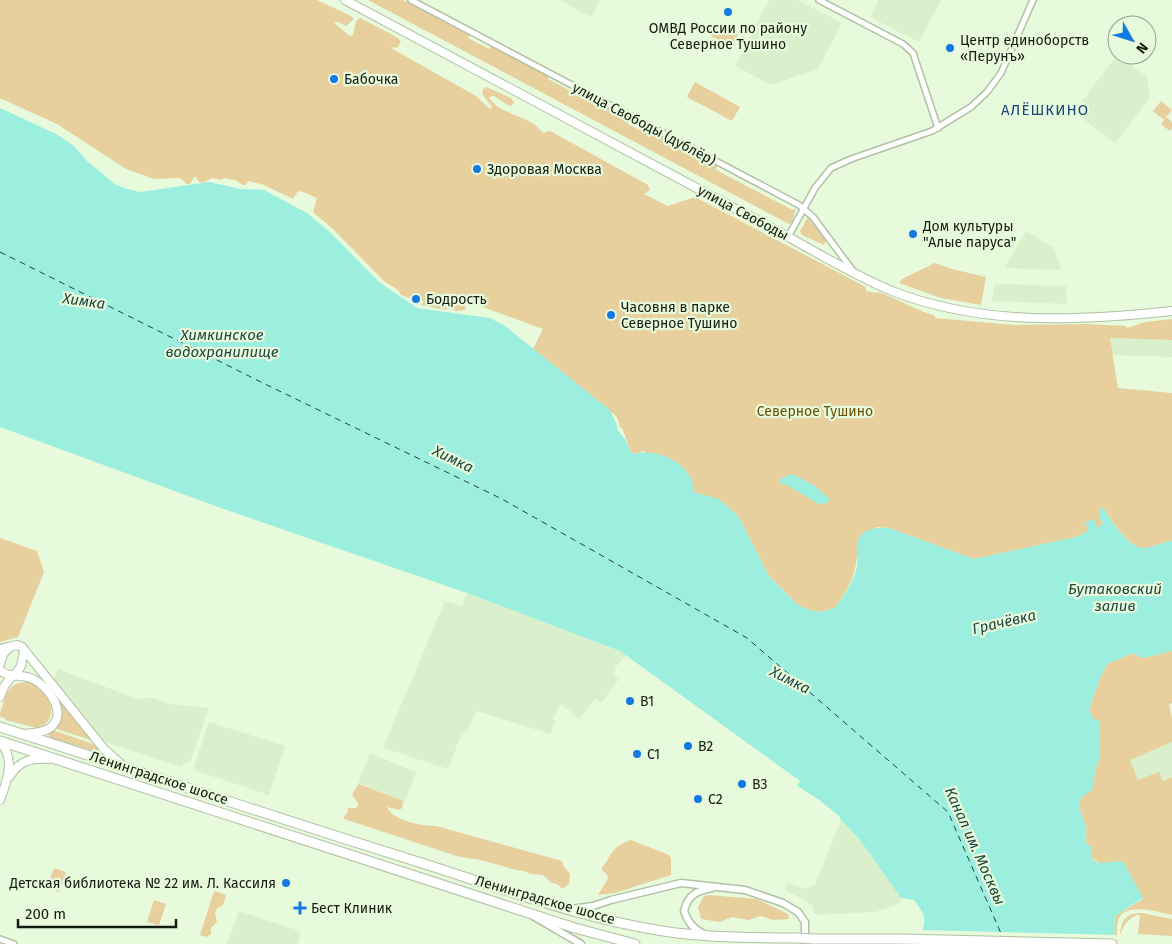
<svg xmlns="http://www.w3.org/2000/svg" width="1172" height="944" font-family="'Fira Sans',sans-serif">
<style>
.built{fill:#daf0cc}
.green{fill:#e7cf9e}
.water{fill:#9ceedf}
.pier{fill:#e7fadc}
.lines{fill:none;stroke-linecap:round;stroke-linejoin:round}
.ferry{stroke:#20453f;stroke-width:1;stroke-dasharray:6 5;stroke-linecap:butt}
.minor-casing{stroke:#b0c1a5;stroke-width:8}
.tertiary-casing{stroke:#b0c1a5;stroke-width:9}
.secondary-casing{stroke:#b0c1a5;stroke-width:10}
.primary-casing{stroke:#b0c1a5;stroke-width:11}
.minor{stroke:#fff;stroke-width:5}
.tertiary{stroke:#fff;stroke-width:6}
.secondary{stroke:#fff;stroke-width:8}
.primary{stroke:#fff;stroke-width:9}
.primary-bridge-casing{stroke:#b0c1a5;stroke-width:11;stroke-linecap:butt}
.primary-bridge{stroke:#fff;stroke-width:9}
.poi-dot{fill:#1579e2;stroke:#e7fadc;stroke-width:2}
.labels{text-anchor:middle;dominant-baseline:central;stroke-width:4.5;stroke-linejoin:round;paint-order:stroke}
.poi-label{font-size:14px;fill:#151c11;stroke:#e7fadc;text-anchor:start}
.street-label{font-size:14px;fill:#151c11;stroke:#e7fadc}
.park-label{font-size:14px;fill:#6b4f04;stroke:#e7fadc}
.neighbourhood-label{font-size:15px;letter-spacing:1px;fill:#1c477b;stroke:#e7fadc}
.water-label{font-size:15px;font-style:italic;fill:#20453f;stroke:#e7fadc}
</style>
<rect width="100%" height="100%" fill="#e7fadc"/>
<!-- built -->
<g class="built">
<polygon points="559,0 600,0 591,17"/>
<polygon points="769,0 798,0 842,23 818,69 771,85 735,66"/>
<polygon points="879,0 941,0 919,42 870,17"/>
<polygon points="1117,55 1147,77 1150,98 1115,143 1074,112"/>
<polygon points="1026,231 1054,248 1061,270 1004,268"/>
<polygon points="995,284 1066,286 1067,304 992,301"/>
<polygon points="1109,338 1172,340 1172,357 1111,355"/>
<polygon points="467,593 620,651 626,655 614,669 616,670 613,675 619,679 601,703 595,699 579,720 570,711 560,704 556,714 553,718 555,722 550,734 477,711 468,729 461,735 448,769 383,748 445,601 462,606"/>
<polygon points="58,669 140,700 150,697 171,704 209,708 190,762 188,761 181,767 103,741 54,679"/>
<polygon points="209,722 285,746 269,795 193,770"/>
<polygon points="1172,742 1172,777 1163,781 1138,780 1130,760"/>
<polygon points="370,753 416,772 405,802 358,783"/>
<polygon points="841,820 860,840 901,898 899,904 875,912 817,915 813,911 813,906 795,895 785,891 787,882 806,889 815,884"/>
<polygon points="239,911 297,930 301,935 297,944 227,944"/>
</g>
<!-- green -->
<g class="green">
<path d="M0,0H317L349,15L354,19L346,26L338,22L334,23L350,36L353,35L356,21L360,18L393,35L401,41L397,48L392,47L391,48L476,96L490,109L492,107L482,94L483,89L486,87L511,98L514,102L512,106L508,105L494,96L489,97C499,116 530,114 543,133L550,131L648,185L650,190L644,194L668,206L695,197L866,287V291C872,293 875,292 881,293C900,300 916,310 935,316V318L1015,325L1086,324L1126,326L1127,328L1145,322L1172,319V340L1110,338L1118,388L1172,393V541C1163,542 1154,547 1145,548C1129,549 1112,521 1104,509L1102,525L1099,527L1095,526V523L1087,525L1088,529L1085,533L1076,537L974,559L889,528L877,527L857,542C859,568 850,588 835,608L820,612L810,610L799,606L769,576L738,516L704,496L693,492L644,451L635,454L631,452L622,428H620L618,419L615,415L533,349L543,329L472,303L463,302L466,310L456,311L449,308L445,310L421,305L424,301L412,299L401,295L398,290L384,281L333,229L313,212L317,198L303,192L298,191L293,199L264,185L248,181L246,185H243L235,180L223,178L222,180L212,178L203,183L199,182L196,177H194L190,184H187L180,178L154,179L126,169L57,124L0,98Z"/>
<polygon points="368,0 403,0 470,35 468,38 489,49 491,46 549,76 548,79 588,100 590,98 629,120 628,124 639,130 642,126 717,166 716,170 793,210 796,208 792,222 789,224"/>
<polygon points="718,23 738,34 732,47 711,36"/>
<polygon points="695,82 740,107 732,121 687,97"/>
<polygon points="1161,101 1172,110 1166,117 1172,122 1172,128 1170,131 1161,124 1164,120 1153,111"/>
<polygon points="808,217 826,241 824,245 802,235 800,231"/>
<polygon points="935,263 952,269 986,277 981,305 941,298 899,283 902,279"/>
<polygon points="0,538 37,551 44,572 18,637 0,642"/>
<path d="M1172,651V703L1169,705L1172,718V742L1130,760L1138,780L1159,772L1163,781L1172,777V915C1159,912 1123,901 1118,921C1117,926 1117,932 1117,937H1114L1115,916L1143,899L1091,857L1092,848L1086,843C1085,837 1087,832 1086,827C1082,811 1070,800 1092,790L1095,771L1100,757L1093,718L1089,710L1099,680L1107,664L1133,653L1143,658Z"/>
<path d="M27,682C47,688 65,719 37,728L5,720V718L0,717V713C6,697 7,682 27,682Z"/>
<polygon points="57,697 58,698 93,741 54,728 61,712"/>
<polygon points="53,730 96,745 100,750 92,751 49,737 48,733"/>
<path d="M359,784L403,801L402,808L399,810L387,807C393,821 422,826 436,826L562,861L563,865L570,874L569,883L563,889L557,884L552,883L543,875L531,874L524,871L516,870L481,860L460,857L347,820L343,818L348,812V808H356L359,805L352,794Z"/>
<path d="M631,840L669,855L671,859V875L615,893L598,895L608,879L607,875L601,869C613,855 610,847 631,840Z"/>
<polygon points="54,868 66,872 59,892 47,888"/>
<polygon points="214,891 226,895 223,905 217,908 215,913 217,922 211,928 211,934 206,937 200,935"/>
<polygon points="709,895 757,899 788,914 789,919 773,920 761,916 748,920 732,917 720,922 701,919 698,907 704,896"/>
<polygon points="154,900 166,904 159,925 147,922"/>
<path d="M1142,913L1172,919V936L1138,934L1140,915H1137C1127,919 1123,927 1120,935C1121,920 1126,913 1142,913Z"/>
</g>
<!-- water -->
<g class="water">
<path d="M0,108L56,134L73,145L87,161L115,184L127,189L140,192L209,182L240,189L264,190L307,213L332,234L379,282L417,308L490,318L505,326L610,410L616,423L618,431L625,439L631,452L635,454C655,448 683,460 692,480C693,483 693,489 693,492L719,499L738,516L769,576L799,606L810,610L821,612L835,608C844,596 851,585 856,571C859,561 856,553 857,544C859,529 877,527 889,528L974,559L1076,537L1085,533L1088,529L1085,524L1092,519L1095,521V526L1099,527L1102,525L1103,521L1099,519L1100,508L1104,509C1112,522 1129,549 1145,548C1154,547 1163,542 1172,541V651L1143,658L1133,653L1107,664L1099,680L1089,710L1093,718L1099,721L1100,757L1095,771L1092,791C1070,800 1082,811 1086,827C1087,832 1085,837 1086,843L1092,848L1091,857L1097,863L1123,861L1143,898L1115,916L1114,944L921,936C927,917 925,915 914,900L901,898L860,840L840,819V817L818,799L797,786L800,781L620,651L467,593L221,508L0,427Z"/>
<polygon points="793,474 815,486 830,499 828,502 820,505 787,485 779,483 781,478"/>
</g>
<!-- pier -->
<polygon class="pier" points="920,930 1117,935 1116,944 919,944 918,936"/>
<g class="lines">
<!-- ferry -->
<polyline class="ferry" points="0,252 265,384 502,499 747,638 948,812 1003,938"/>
<!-- minor casing -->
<g class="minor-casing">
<g id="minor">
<polyline points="411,0 799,205 813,217 853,271"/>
<polyline points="819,0 903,44 913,53 938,128"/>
<polyline points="788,237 815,188 831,168 851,159 932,131 971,107 987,92 1001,73 1033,0"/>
<polyline points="0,939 14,944"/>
</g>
</g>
<!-- tertiary casing -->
<g class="tertiary-casing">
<g id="tertiary">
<polyline points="572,909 593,906 611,900 681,883 745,890 783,903 798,912 805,922 805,944"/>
<polyline points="533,916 581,944"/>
<path d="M704,934C693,929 688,922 684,911C688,895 696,891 712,888"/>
</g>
</g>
<!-- secondary casing -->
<g class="secondary-casing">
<g id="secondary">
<path d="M345,0L794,240C826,258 858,277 892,291C981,326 1079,321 1172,311"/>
<polyline points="0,649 17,645 22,647 104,749 122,765"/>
<polyline points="0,664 3,654 10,647"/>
<path d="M0,670C9,679 22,673 33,679C48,686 68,713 51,727C44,733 33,733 24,734"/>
<polyline points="15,675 21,666 24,651"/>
<polyline points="0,697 5,685 13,675"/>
<path d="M0,742C16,759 7,781 0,800"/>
<path d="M10,776C20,760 31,758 49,759"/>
</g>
</g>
<!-- primary casing -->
<g class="primary-casing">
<g id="primary">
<path d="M0,727C137,770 272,817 409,859C499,887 593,924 686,934C724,938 761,938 799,938"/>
<polyline points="0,741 575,928 635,944"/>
<polyline points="813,939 901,939 1112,944"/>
</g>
</g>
<!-- minor -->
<use href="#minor" class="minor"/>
<!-- tertiary -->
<use href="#tertiary" class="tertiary"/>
<!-- secondary -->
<use href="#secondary" class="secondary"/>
<!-- primary -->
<use href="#primary" class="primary"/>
<!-- primary-bridge casing -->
<g class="primary-bridge-casing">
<polyline id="primary-bridge" points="799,938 813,939"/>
</g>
<!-- primary-bridge -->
<use href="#primary-bridge" class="primary-bridge"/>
</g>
<!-- markers -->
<g class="poi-dot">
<circle cx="728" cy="12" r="5"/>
<circle cx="950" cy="48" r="5"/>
<circle cx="334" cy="79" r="5"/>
<circle cx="477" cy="169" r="5"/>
<circle cx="913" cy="234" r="5"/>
<circle cx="416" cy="299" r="5"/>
<circle cx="611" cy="315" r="5"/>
<circle cx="630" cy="701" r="5"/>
<circle cx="688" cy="746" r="5"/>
<circle cx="637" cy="754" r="5"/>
<circle cx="742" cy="784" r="5"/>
<circle cx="698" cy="799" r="5"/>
<circle cx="286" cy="883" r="5"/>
<path d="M297.5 900.5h5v5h5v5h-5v5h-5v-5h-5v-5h5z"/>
</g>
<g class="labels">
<!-- poi labels -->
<g class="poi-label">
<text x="728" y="28" text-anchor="middle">ОМВД России по району<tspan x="728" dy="16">Северное Тушино</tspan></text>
<text x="960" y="40">Центр единоборств<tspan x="960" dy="16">«Перунъ»</tspan></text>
<text x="344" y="79">Бабочка</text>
<text x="487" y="169">Здоровая Москва</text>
<text x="923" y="226">Дом культуры<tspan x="923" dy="16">"Алые паруса"</tspan></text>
<text x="426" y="299">Бодрость</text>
<text x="621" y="307">Часовня в парке<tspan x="621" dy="16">Северное Тушино</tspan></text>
<text x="640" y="701">B1</text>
<text x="698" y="746">B2</text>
<text x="647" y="754">C1</text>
<text x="752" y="784">B3</text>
<text x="708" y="799">C2</text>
<text x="276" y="883" text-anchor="end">Детская библиотека № 22 им. Л. Кассиля</text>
<text x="311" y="908">Бест Клиник</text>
</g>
<!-- street labels -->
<g class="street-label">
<text transform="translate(644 124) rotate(28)">улица Свободы (дублёр)</text>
<text transform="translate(743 213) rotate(28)">улица Свободы</text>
<text transform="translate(159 778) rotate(18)">Ленинградское шоссе</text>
<text transform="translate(545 900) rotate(16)">Ленинградское шоссе</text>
</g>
<!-- park labels -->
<g class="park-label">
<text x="815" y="411">Северное Тушино</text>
</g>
<!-- neighbourhood labels -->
<g class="neighbourhood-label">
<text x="1045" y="110">АЛЁШКИНО</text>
</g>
<!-- water labels -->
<g class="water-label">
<text transform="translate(84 301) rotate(8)">Химка</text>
<text x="222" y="335">Химкинское<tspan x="222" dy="17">водохранилище</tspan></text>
<text transform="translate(453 459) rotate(26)">Химка</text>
<text x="1115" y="589">Бутаковский<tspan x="1115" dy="17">залив</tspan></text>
<text transform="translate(1004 622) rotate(-13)">Грачёвка</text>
<text transform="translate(790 680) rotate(27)">Химка</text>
<text transform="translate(975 846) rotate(66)">Канал им. Москвы</text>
</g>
</g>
<!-- north arrow -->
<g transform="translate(1132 40) rotate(129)"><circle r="24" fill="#e7fadc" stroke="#93a18b"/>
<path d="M0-4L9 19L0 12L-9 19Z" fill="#1579e2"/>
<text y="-8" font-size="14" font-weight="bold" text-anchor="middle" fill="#151c11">N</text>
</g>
<!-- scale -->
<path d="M18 919v8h158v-8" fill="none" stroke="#151c11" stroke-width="2.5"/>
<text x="25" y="919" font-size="15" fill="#151c11" stroke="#e7fadc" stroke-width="4" paint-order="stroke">200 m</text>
</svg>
